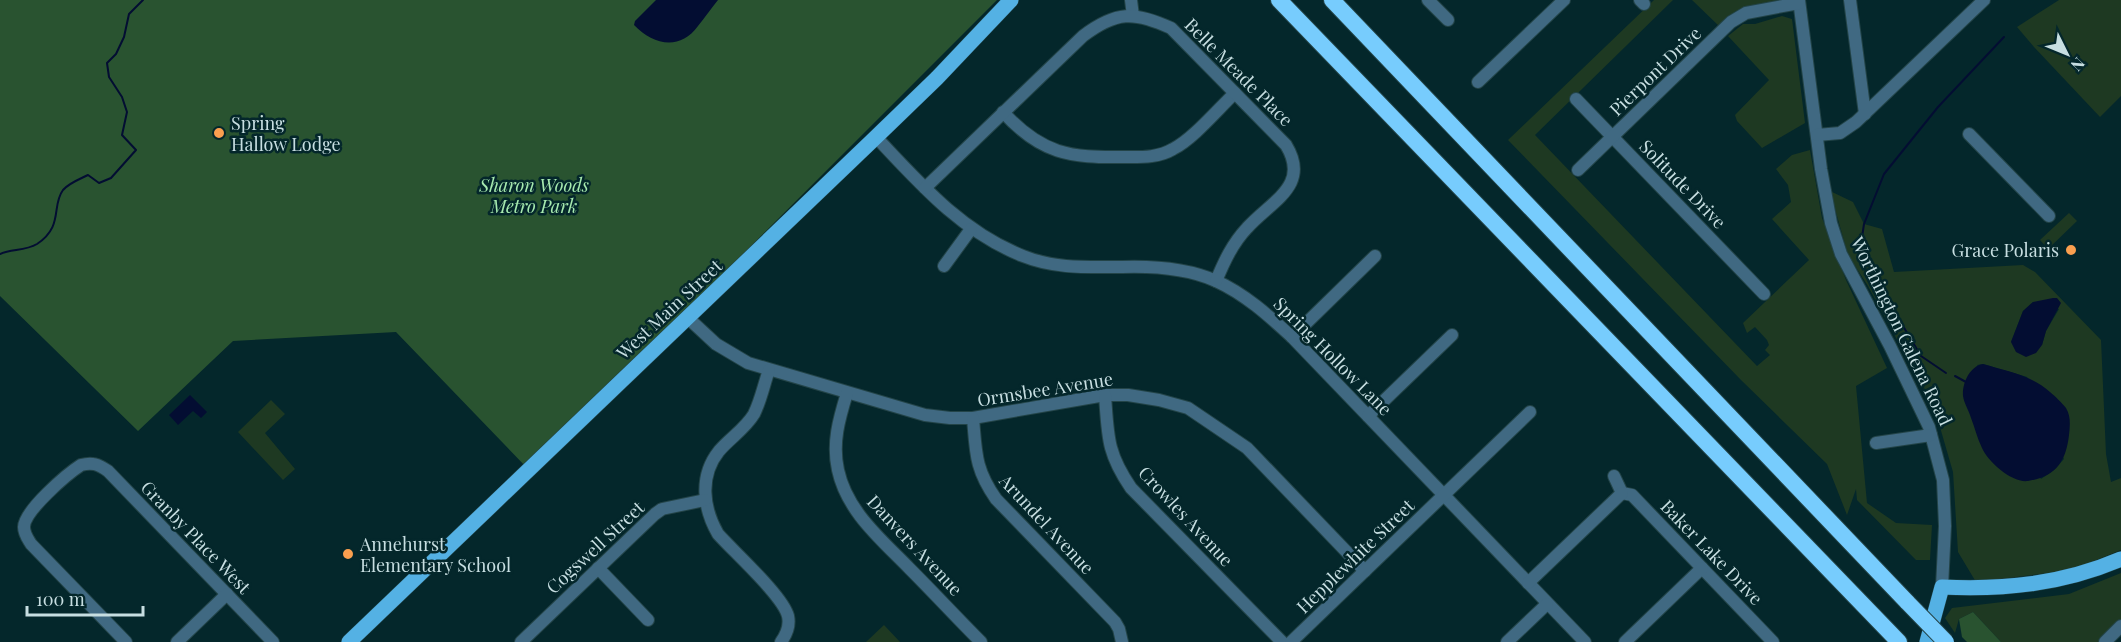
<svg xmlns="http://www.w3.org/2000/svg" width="2121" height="642" font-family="'Playfair Display',serif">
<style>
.green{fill:#1e3922;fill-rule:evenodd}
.forest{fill:#295330}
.water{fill:#030d32}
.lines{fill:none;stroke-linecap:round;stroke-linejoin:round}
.stream{stroke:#030d32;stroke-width:2}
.minor-casing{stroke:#234448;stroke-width:14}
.major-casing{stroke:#234448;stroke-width:16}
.highway-casing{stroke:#234448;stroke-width:18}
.minor{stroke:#406982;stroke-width:12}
.major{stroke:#54b1e4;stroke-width:15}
.highway{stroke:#77ccfd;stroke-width:16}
.highway-bridge-casing{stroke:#234448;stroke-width:18;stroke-linecap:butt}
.highway-bridge{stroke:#77ccfd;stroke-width:16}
.poi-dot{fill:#fa9f4f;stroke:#04272b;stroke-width:2}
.labels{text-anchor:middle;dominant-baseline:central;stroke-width:5;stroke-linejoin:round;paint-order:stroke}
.street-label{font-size:18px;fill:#c7dee1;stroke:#04272b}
.poi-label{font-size:18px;fill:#c7dee1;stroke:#04272b;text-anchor:start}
.park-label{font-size:18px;font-style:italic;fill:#a7eaaf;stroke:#04272b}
</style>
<rect width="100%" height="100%" fill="#04272b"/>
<!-- green -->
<g class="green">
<polygon points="1654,0 1673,0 1535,135 1757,366 1770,355 1765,350 1769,345 1767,340 1755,327 1747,333 1743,323 1809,260 1772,219 1791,202 1788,185 1776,169 1792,155 1810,150 1822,218 1846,280 1887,368 1856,386 1867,503 1896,523 1932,525 1930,560 1916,560 1857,500 1856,489 1847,515 1827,464 1741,380 1508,140"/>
<polygon points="1692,0 1778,0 1736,11 1719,26"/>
<polygon points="2059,0 2121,0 2121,96 2100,117 2034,47 2017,27"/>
<polygon points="1782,16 1792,19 1805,123 1762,148 1737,121 1735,115 1769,80 1728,36 1743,24 1755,24"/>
<path d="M1830,191L1853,202L1864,224L1882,229L1894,272L2023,265L2035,272L2101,340L2106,454L2111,482L2121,478V550L2072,570L1976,582L1958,552L1953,472L1935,410L1868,286L1848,255ZM2033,302L2059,309L2046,331L2042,345L2011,342L2023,311ZM1983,364L2027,377L2064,459L2054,470L2041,479L1977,365Z"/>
<polygon points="2069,213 2077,221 2048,249 2040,240"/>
<polygon points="271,400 285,414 265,433 295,469 283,480 238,432"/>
<polygon points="2121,573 2121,620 2098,642 2001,642 1973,612 1959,619 1955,633 1945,618 1952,608 2069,594"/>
<polygon points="884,625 900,642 866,642"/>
</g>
<!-- forest -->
<g class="forest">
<polygon points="0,0 997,0 528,469 396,332 233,341 138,431 0,296"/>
<polygon points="1973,612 2001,642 1967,642 1962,637 1959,619"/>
</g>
<!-- water -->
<g class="water">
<path d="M656,0H718C711,9 705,17 698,26C680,51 653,45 634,25L635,21Z"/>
<polygon points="2053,298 2057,298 2061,303 2046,331 2042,345 2036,353 2026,357 2016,352 2011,342 2023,311 2033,302"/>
<path d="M1983,364C2006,371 2031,375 2050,392C2055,396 2062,403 2066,408C2071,416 2070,426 2069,435C2066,462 2055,477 2028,481C2012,483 1988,462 1982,448C1977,438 1975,428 1971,418C1969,411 1964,403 1963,396C1962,383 1970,366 1983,364Z"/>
<polygon points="190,395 207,412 201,418 193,411 178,425 169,415"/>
</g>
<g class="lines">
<!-- stream -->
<g class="stream">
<path d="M0,254C12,249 25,251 37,244C64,226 51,206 63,190C69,183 80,179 88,175L99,183L111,178L136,150L122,135L127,112L122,97L109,77L107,63L116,54L124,37L129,14L143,0"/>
<polyline points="1867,261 1861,244 1864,224 1884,174 1938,107 2004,37"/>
<polyline points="1876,281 1921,356 1946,373"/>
<polyline points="1955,376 1966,382"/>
</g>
<!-- minor casing -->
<g class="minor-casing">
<g id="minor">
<polyline points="1131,0 1133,16"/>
<polyline points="1428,0 1448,20"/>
<polyline points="1640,0 1644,4"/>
<polyline points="1799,0 1821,169 1831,223 1841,254 1890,346 1929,427 1943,480 1945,526 1942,587"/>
<polyline points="1850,0 1865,114"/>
<polyline points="1478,82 1564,0"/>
<polyline points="1576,99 1764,294"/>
<path d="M1003,112C1041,154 1070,158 1124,157C1141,157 1158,158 1173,149C1193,139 1218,109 1235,93"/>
<polyline points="1969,134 2049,216"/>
<polyline points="1817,135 1840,133 1856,122 1984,0"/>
<path d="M876,137C920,184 962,232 1023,256C1055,269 1088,267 1122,267C1153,266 1187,268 1216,281C1245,294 1269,316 1292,337L1585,642"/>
<polyline points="1578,170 1731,22 1746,13 1799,3"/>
<path d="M925,188L1083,36C1116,11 1134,11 1171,28L1286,145C1311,186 1271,201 1247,228C1232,244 1224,262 1216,281"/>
<polyline points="944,266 971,229"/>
<polyline points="688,318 716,344 748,363 925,415 950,418 973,418 1105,395 1128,395 1159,400 1188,408 1247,448 1365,571"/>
<polyline points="1292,337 1375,256"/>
<path d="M769,370C764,384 761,400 754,414C745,429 730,438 719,451C699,476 703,508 718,534C734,552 783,596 788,616C790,625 786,635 781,642"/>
<path d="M847,393C839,419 832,443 838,470C847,512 882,540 910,569C934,593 957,618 981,642"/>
<path d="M1105,395C1108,437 1107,453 1131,488L1282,642"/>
<polyline points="1368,416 1452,335"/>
<path d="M973,418C976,453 975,469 996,499L1115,622L1119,629L1122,642"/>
<polyline points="1876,443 1931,435"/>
<polyline points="1614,476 1622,493"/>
<polyline points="1622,493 1632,495 1773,642"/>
<polyline points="598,568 648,620"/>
<polyline points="1528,583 1622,493"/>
<path d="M126,642L31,544C28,539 24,534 24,527C24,511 67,474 81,465C92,462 98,464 108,471L273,642"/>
<polyline points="177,642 227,594"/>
<polyline points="521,642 655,514 662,509 705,500"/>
<polyline points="1291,642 1530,412"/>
<polyline points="1507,642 1547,604"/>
<polyline points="1625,642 1702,568"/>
<polyline points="2105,642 2121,626"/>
</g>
</g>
<!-- major casing -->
<g class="major-casing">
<g id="major">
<polyline points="349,642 876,137 937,78 1011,0"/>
<path d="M1927,642L1942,587C2004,590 2063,584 2121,559"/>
</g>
</g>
<!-- highway casing -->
<g class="highway-casing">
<g id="highway">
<polyline points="1279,0 1899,642"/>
<polyline points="1332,0 1908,603"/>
</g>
</g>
<!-- minor -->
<use href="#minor" class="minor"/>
<!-- major -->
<use href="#major" class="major"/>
<!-- highway -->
<use href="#highway" class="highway"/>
<!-- highway-bridge casing -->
<g class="highway-bridge-casing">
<polyline id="highway-bridge" points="1908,603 1946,642"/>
</g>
<!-- highway-bridge -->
<use href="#highway-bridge" class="highway-bridge"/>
</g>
<!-- markers -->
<g class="poi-dot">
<circle cx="219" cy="133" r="6"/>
<circle cx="2071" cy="250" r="6"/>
<circle cx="348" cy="554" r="6"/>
</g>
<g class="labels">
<!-- street labels -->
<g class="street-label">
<text transform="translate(1655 71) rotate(-44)">Pierpont Drive</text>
<text transform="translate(1239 72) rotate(45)">Belle Meade Place</text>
<text transform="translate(1683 184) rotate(46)">Solitude Drive</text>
<text transform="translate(669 309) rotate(-43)">West Main Street</text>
<text transform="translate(1902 331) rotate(64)">Worthington Galena Road</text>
<text transform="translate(1333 356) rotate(45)">Spring Hollow Lane</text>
<text transform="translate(1045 389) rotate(-9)">Ormsbee Avenue</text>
<text transform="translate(1186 516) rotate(47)">Crowles Avenue</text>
<text transform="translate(1047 524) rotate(47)">Arundel Avenue</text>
<text transform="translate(196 537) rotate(46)">Granby Place West</text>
<text transform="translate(915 545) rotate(47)">Danvers Avenue</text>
<text transform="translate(595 547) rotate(-43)">Cogswell Street</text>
<text transform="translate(1712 552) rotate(46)">Baker Lake Drive</text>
<text transform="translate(1355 556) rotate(-44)">Hepplewhite Street</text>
</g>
<!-- poi labels -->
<g class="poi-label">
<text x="231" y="123">Spring<tspan x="231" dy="21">Hallow Lodge</tspan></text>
<text x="2059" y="250" text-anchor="end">Grace Polaris</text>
<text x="360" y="544">Annehurst<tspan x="360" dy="21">Elementary School</tspan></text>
</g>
<!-- park labels -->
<g class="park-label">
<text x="534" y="185">Sharon Woods<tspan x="534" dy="21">Metro Park</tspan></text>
</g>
</g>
<!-- north arrow -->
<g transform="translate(2067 54) rotate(133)" stroke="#04272b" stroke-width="4.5" paint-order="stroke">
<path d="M0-4.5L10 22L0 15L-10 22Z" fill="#c7dee1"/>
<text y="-9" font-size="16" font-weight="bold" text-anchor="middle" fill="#c7dee1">N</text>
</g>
<!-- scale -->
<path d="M27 606v9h116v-9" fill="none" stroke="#c7dee1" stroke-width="3"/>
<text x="36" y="606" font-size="18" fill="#c7dee1" stroke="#04272b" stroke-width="4.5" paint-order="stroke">100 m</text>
</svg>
